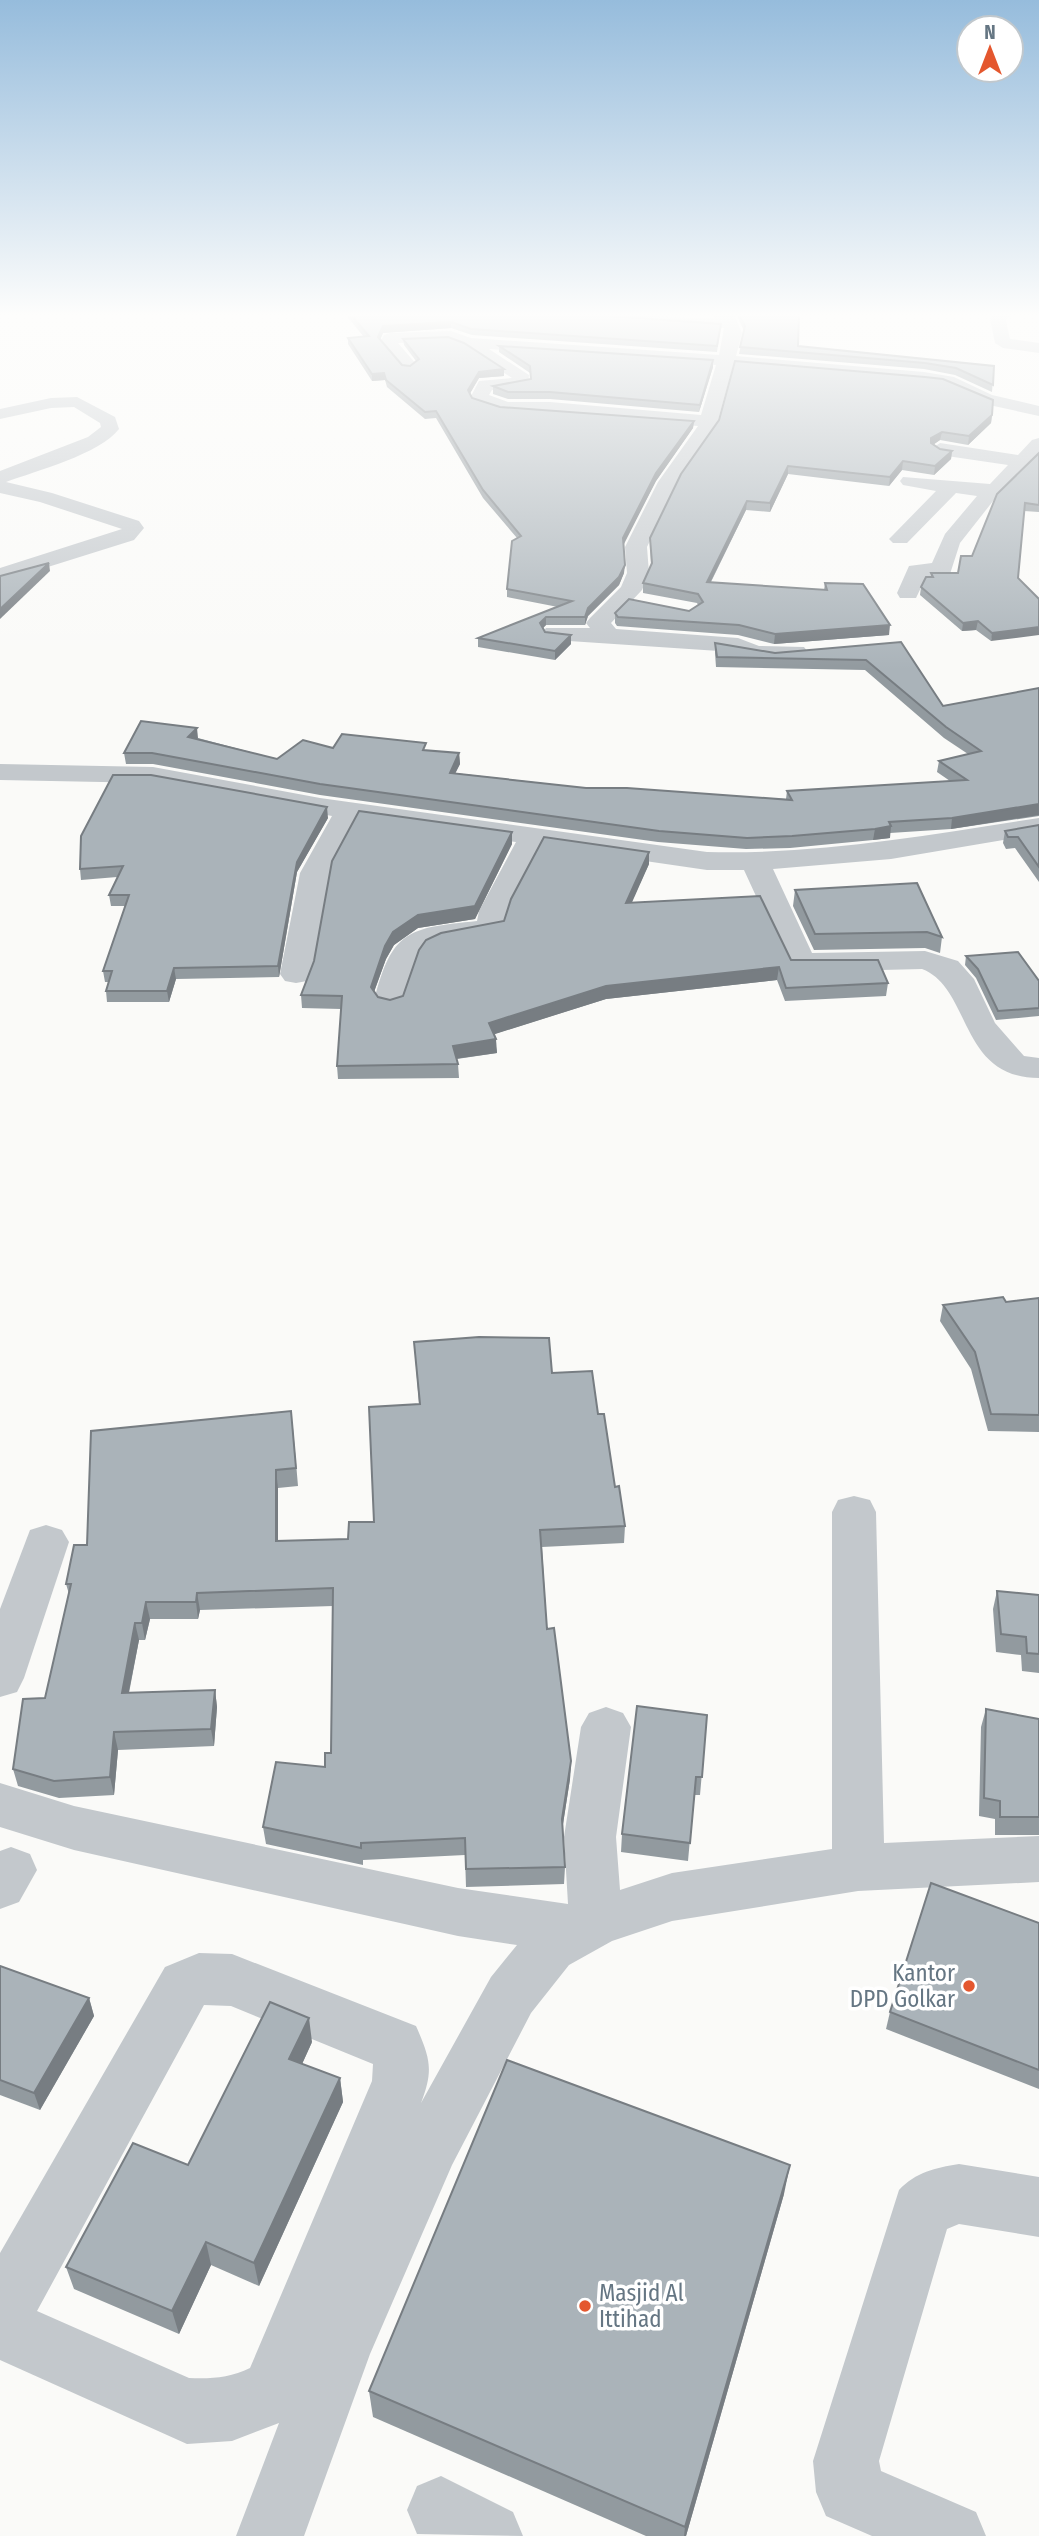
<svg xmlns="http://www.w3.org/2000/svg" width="1039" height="2536" font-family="'Fira Sans Condensed',sans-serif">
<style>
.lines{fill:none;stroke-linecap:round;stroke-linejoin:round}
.minor{fill:#c3c8cc;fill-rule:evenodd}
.wall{fill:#929a9f}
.shaded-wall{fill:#777d82}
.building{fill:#aab3b9;stroke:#777d82;stroke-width:2}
.poi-dot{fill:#e4572e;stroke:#fff;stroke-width:2.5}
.labels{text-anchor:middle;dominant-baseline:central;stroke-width:7;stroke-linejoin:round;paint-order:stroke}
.near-poi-label{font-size:23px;fill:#657683;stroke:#fff;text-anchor:end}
</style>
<rect width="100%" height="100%" fill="#fafaf8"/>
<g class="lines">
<!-- minor -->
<g class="minor">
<path d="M574,314L714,318L710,314H734L742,333L736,356L924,372L954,377L992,395L1039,406V416L980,403L943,385L924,382L733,366L716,427L678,482L647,547L649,573L642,590L611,623L616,629L738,638L759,646L804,647L808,652L804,657C781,663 755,662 734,652L554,640L546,638L542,633L546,628H590L586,623L590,618L621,587L627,573L625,547L658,482L698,426L501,411L473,402L470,398L479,381L512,378L465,347L449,341L398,343L417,365L409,370L403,369L380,342L384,335L390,333L451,331L471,338L719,355L724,328L582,319ZM489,349L716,365L701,415L550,402H508L489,395L492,390L528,386L529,375Z"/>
<polygon points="1014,314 1006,320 1010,339 1039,343 1039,353 1003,348 995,343 990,318 993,314"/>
<path d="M77,397L115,417L119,429C100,454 36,471 6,482L52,493L139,521L144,528L134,540L0,582V568L122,529L40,502L0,493V471L88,437L101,427L100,423L74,407L51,408L0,419V409L51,398Z"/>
<polygon points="1039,438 1039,455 1003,494 997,496 960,543 950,574 926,577 916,598 900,598 897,593 909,566 932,563 945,534 977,496 956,493 907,543 893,543 889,539 893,535 936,491 903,485 900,481 903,477 990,484 1008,465 940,455 931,449 940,443 1018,455 1032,440"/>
<path d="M0,764L153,767L320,798L707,852C819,855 929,835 1039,818V834L891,859L773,869L812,953L925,951L958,961L974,979L995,1023L1024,1056L1039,1058V1078C958,1078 972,988 922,969L801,972L790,970L744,870H707L542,846L509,911L502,933L441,943L425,951L417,962L401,1008L390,1011L379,1008L374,1001C392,930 408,928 477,921L479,911L516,842L358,820L330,873L312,974L307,981L296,983L285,981L280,974L300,873L332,816L153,783L0,780Z"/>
<path d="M854,1496L870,1500L876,1512L884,1843L1039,1836V1882L858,1891L672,1921L612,1941L569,1965L531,2013L452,2165L370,2354L304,2536H236L279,2423L232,2441L187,2444L0,2360V2253L165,1967L199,1953L232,1954L416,2026C430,2058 434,2070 421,2103L491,1977L517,1945L458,1936L74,1850L0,1827V1783L74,1806L458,1888L568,1904L564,1837L581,1727L589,1713L606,1707L623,1713L631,1727L616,1837L620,1890L672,1873L832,1849V1512L838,1500ZM204,2005L231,2006L373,2064L372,2081L250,2368C230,2378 210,2379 189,2378L37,2311Z"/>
<polygon points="46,1525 62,1530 69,1542 24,1678 17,1692 0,1697 0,1609 30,1530"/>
<polygon points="11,1847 30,1854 37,1870 19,1902 0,1909 0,1851"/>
<path d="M959,2164L1039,2177V2237L959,2224L947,2229L879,2461L881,2471L976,2512L986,2536H872L826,2516L816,2492L813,2461L899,2190C916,2172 935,2168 959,2164Z"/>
<polygon points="441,2476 513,2512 523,2536 417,2534 407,2510 417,2486"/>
</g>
</g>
<!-- wall -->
<g class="wall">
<polygon points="345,314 581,314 721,324 717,352 472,335 451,328 383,333 380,340 402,365 410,366 416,361 404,345 403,339 504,369 504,376 479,378 470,393 472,398 500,407 694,421 693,428 656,481 623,544 624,573 619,585 588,616 585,625 546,625 543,628 545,632 571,635 571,644 555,660 478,647 478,638 558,607 507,597 507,589 517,538 483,498 436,418 425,419 387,387 385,380 372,381 348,344 348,338 364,337"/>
<polygon points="736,314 799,314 798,346 994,366 992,392 955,375 924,369 739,354 744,331"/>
<polygon points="499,346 713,367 699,412 550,399 508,399 493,394 493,386 531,379 530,373 499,352"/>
<polygon points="992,415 991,423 968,445 940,440 934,444 940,449 952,451 951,459 934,475 902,470 889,486 788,474 770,512 746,510 711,582 824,590 825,583 889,635 774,644 738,635 617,626 615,623 615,613 689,611 698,605 697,603 643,593 643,583 651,565 650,538 681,474"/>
<polygon points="1039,453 1039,512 1024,511 991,641 976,630 962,631 920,595 921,587 931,577 931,573 958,573 972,556"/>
<polygon points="901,642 943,706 1039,688 1039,816 951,829 890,833 890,838 873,840 790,848 746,849 658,842 320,795 153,764 126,764 124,753 198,738 277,759 333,748 426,750 459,753 460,764 455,773 586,788 786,799 787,791 950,781 937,772 939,761 968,754 944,738 865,670 716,667 715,653 715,643 775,653"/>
<polygon points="328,818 297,872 279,977 176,979 169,1002 107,1002 106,991 109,982 105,982 103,971 125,906 111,906 109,895 117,877 81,880 80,869"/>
<polygon points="1039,825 1039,882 1015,848 1006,849 1003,843 1005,831"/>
<polygon points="512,832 512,844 475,919 418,928 394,945 386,959 374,992 378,997 390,1000 403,996 504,921 649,852 649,864 631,903 791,960 888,983 886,996 785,1001 777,980 606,999 494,1034 497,1053 457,1059 458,1064 459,1078 338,1079 337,1066 341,1009 302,1008 301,995"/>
<polygon points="795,890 942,937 940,953 925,948 814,950 793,906"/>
<polygon points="966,956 1039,981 1039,1016 996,1020 976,978 965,965"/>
<polygon points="1039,1298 1039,1432 988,1431 971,1369 940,1321 943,1305 1006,1302"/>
<polygon points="414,1342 552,1373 598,1414 615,1487 625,1526 624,1543 542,1547 547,1629 571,1761 570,1779 562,1830 565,1867 564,1884 466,1887 465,1855 363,1860 363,1865 266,1844 263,1827 325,1767 331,1753 333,1606 200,1610 198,1619 150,1619 145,1640 139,1640 129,1693 215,1690 217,1707 214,1746 118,1750 114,1795 59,1798 18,1786 13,1769 45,1698 69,1594 66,1584 87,1545 293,1428 298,1486 278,1488 278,1541 348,1539 374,1522 419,1404"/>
<polygon points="997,1591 1039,1595 1039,1673 1022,1671 1021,1655 996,1652 993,1609"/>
<polygon points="986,1709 1039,1719 1039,1835 995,1835 995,1819 979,1816 981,1727"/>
<polygon points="707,1715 700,1795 694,1795 688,1861 621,1852 622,1834"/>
<polygon points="1039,1923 1039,2089 886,2029 890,2012"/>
<polygon points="0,1966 89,1998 94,2016 40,2110 0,2095"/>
<polygon points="312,2042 302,2064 340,2078 343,2102 259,2286 211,2265 179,2334 74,2289 66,2267 188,2165"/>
<polygon points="784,2194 686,2536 646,2536 373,2417 369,2391"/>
</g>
<!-- shaded-wall -->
<g class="shaded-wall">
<polygon points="451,322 451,328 383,333 378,344 378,337 383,326"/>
<polygon points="713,360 713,367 699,412 700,405"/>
<polygon points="504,369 504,376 479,378 468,397 468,390 479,372"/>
<polygon points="384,373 385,380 372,381 372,374"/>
<polygon points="992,415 991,423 968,445 969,436"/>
<polygon points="694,421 693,428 656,481 623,546 623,538 656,473"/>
<polygon points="942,432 940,440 930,447 931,438"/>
<polygon points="952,451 951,459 934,475 935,466"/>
<polygon points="903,461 902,470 889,486 890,477"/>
<polygon points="788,466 788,474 770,512 770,503"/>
<polygon points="747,501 746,510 706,591 707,582"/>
<polygon points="49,563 50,571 0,619 0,609"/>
<polygon points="625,565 624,573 619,585 588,616 585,625 585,617 588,608"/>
<polygon points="546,617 546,625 540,631 540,623"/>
<polygon points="978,621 976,630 962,631 963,623"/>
<polygon points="890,625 889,635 774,644 775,634"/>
<polygon points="1039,627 1039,635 991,641 992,633"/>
<polygon points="571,635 571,644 555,660 555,651"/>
<polygon points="197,728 198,738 189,747 188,737"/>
<polygon points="459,753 460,764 450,784 450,773"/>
<polygon points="1039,804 1039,815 951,829 952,818"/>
<polygon points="327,807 328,818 297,872 279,977 278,966 297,862"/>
<polygon points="891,826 890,838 873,840 875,829"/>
<polygon points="512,832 512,844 475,919 418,928 394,945 386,959 371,1000 371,987 385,946 393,932"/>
<polygon points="649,852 649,864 626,916 626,903"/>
<polygon points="779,967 777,980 606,999 489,1036 489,1023 606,986"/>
<polygon points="174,968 176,979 169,1002 167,991"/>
<polygon points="496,1039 497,1053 454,1059 453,1046"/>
<polygon points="276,1470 278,1488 278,1558 276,1541"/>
<polygon points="197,1593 200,1610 198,1619 196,1602"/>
<polygon points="146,1602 150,1619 145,1640 142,1623"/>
<polygon points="135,1623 139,1640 125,1711 122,1693"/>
<polygon points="215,1690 217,1707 214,1746 211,1729"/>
<polygon points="114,1732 118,1750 114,1795 110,1777"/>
<polygon points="571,1761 570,1779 561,1837 562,1819"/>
<polygon points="89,1998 94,2016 40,2110 34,2093"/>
<polygon points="309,2018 312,2042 293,2084 289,2059"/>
<polygon points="340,2078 343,2102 259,2286 254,2263"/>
<polygon points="790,2165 784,2194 686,2536 684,2536 685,2527"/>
<polygon points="206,2242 211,2265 179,2334 172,2311"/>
</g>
<!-- building -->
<g class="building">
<polygon points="350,314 581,314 721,324 717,346 471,329 451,322 383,326 378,337 402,365 410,366 419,359 403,339 448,337 464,343 504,369 479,372 468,390 472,398 500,407 694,421 656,473 623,538 625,565 619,577 588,608 585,617 546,617 540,623 545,632 571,635 555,651 478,638 572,601 507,589 512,541 521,536 483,490 436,411 425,412 386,380 384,373 372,374 348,338 369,336"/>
<polygon points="739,314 799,314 798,346 994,366 993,385 956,368 925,363 740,347 745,326"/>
<polygon points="499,346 713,360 700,405 550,392 508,392 493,386 531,379 530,366"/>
<polygon points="735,361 925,377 943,379 993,400 992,415 969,436 942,432 931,438 931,443 940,449 952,451 935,466 903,461 890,477 788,466 770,503 747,501 707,582 827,590 825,583 863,584 890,625 775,634 739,625 618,617 615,613 629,599 689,611 703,602 698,594 643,583 652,563 650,538 681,474 719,420"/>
<polygon points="1039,453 1039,505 1025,503 1018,578 1039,599 1039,627 992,633 978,621 963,623 921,587 926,577 933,577 931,573 958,573 961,556 972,556 997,494"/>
<polygon points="49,563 0,609 0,576"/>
<polygon points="901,642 943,706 1039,688 1039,804 952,818 889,822 891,826 875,829 792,836 747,838 659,831 320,784 152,753 124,753 141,721 197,728 188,737 277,759 303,740 333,748 342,734 426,743 423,750 459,753 450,773 586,788 627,788 792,800 787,791 967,780 939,761 981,751 946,727 866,660 717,657 715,643 775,653"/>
<polygon points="113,775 151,775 327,807 297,862 278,966 174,968 167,991 106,991 112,971 103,971 129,895 109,895 123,866 80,869 81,836"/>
<polygon points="359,811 512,832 475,906 418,915 393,932 385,946 371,987 378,997 390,1000 403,996 419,950 426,940 441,933 504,921 511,899 544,837 649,852 626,903 760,896 791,960 878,960 888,983 786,988 779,967 606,986 489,1023 496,1039 453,1046 458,1064 337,1066 342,996 301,995 314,961 332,861"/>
<polygon points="1039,825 1039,867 1018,837 1008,837 1005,831"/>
<polygon points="917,883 942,937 927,932 815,934 795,890"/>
<polygon points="1018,952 1039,981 1039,1008 998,1011 978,969 966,956"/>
<polygon points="1003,1297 1006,1302 1039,1298 1039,1415 991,1414 975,1352 943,1305"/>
<polygon points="479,1337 549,1338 552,1373 592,1371 598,1414 604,1414 615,1487 619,1486 625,1526 540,1530 547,1629 554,1628 571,1761 562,1819 565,1867 466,1869 465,1838 361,1843 361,1848 263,1827 276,1762 325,1767 325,1753 331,1753 333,1588 197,1593 196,1602 146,1602 142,1623 135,1623 122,1693 215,1690 211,1729 114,1732 110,1777 54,1781 13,1769 23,1699 45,1698 71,1584 66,1584 74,1545 87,1545 91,1431 291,1411 296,1468 276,1470 276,1541 348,1539 349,1522 374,1522 369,1407 420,1404 414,1342"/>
<polygon points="997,1591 1039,1595 1039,1654 1027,1653 1026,1637 1001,1634"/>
<polygon points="637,1706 707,1715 702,1777 696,1777 690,1843 622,1834"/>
<polygon points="986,1709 1039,1719 1039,1817 1000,1817 1000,1801 984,1798"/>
<polygon points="931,1883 1039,1923 1039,2070 890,2012"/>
<polygon points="0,1966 89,1998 34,2093 0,2080"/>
<polygon points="270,2002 309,2018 289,2059 340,2078 254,2263 206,2242 172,2311 66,2267 133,2143 188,2165"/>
<polygon points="507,2060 790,2165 685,2527 369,2391"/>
</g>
<!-- sky -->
<linearGradient id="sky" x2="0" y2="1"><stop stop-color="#96bcdc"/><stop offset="0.47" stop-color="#fdfdfc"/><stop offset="1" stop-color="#fdfdfc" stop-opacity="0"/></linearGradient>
<rect width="1039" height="670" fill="url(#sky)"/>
<!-- markers -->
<g class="poi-dot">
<circle cx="969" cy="1986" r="7"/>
<circle cx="585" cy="2306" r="7"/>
</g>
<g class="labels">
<!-- near-poi labels -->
<g class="near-poi-label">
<text x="955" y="1973">Kantor<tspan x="955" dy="26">DPD Golkar</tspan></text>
<text x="599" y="2293" text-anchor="start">Masjid Al<tspan x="599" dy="26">Ittihad</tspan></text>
</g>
</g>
<!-- north arrow -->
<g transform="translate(990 49)"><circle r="33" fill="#ffffff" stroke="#c1c8cd" stroke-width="2"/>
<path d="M0-5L12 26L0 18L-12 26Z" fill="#e4572e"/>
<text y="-10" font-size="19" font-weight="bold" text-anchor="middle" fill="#657683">N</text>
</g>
</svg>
